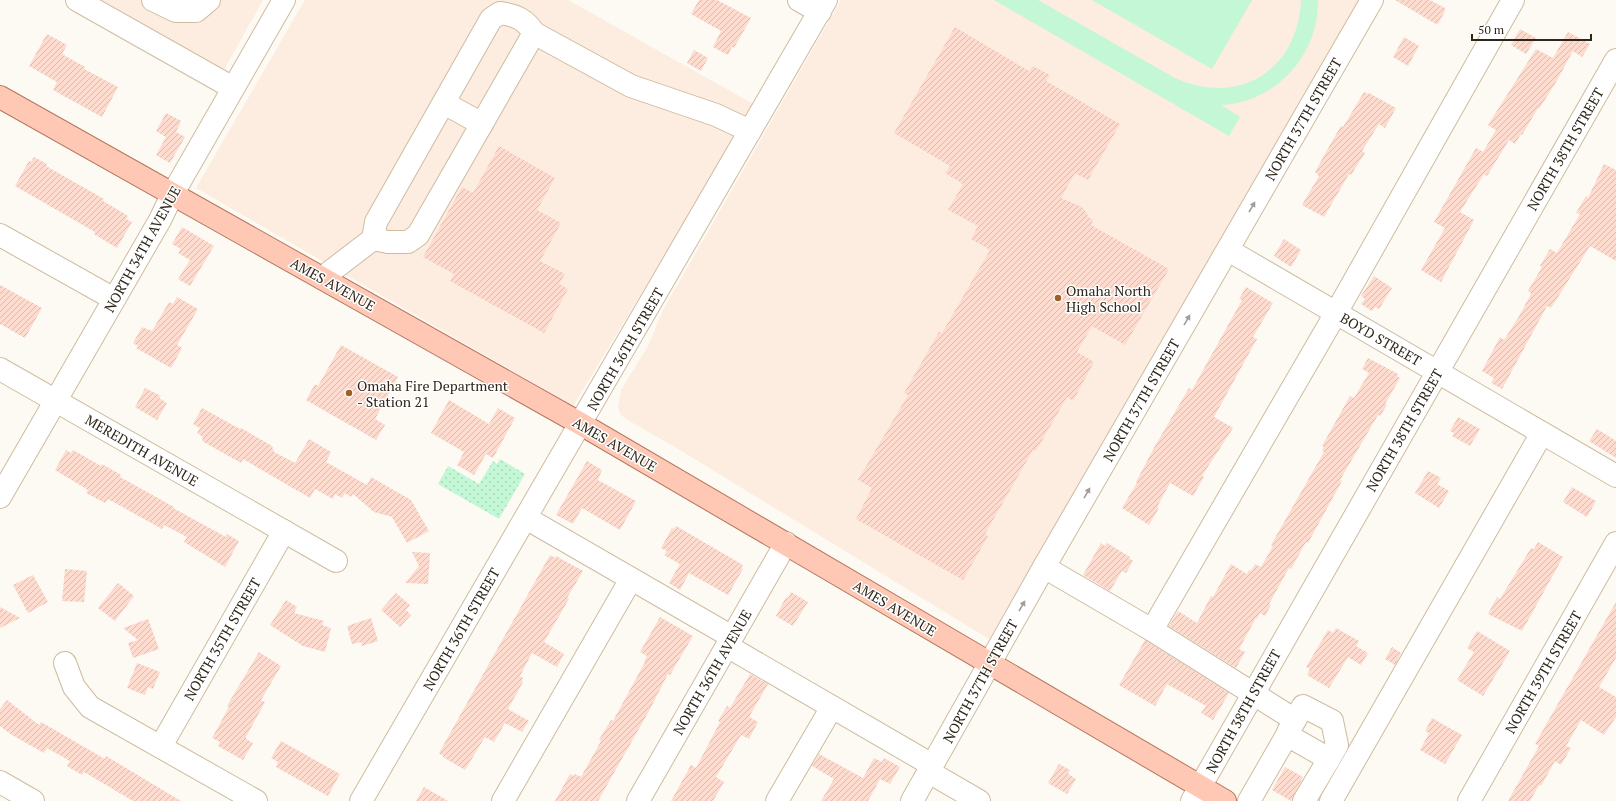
<svg xmlns="http://www.w3.org/2000/svg" width="1616" height="801" font-family="'PT Serif',serif">
<style>
.education{fill:#fdece0}
.grass{fill:url(#grass-dots)}
.garden{fill:#c3f7d6}
.building{fill:url(#building-hatch)}
.lines{fill:none;stroke-linecap:round;stroke-linejoin:round}
.minor-casing{stroke:#cebc9f;stroke-width:24}
.major-casing{stroke:#b4775e;stroke-width:24}
.minor{stroke:#fff;stroke-width:22}
.major{stroke:#fec8b4;stroke-width:22}
.oneway{fill:#a09d98}
.poi-dot{fill:#9f6027;stroke:#fff;stroke-width:1.5}
.labels{text-anchor:middle;dominant-baseline:central;stroke-width:3;stroke-linejoin:round;paint-order:stroke}
.street-label{font-size:14px;fill:#2d261a;stroke:#fff}
.poi-label{font-size:14px;fill:#2d261a;stroke:#fff;text-anchor:start}
</style>
<defs>
<pattern id="grass-dots" width="8" height="8" patternUnits="userSpaceOnUse"><rect width="8" height="8" fill="#c3f7d6"/><path d="M2 2h.1M6 6h.1" fill="none" stroke="#a8d4b7" stroke-width="1.8" stroke-linecap="round"/></pattern>
<pattern id="building-hatch" width="6" height="6" patternUnits="userSpaceOnUse"><rect width="6" height="6" fill="#fddbcf"/><path d="M-1 1l2-2M0 6l6-6M5 7l2-2" fill="none" stroke="#d9bcb1"/></pattern>
</defs>
<rect width="100%" height="100%" fill="#fdf9f3"/>
<!-- education -->
<g class="education">
<polygon points="89,0 263,0 221,75"/>
<polygon points="305,0 568,0 755,105 573,406 196,188"/>
<polygon points="841,0 1359,0 1229,230 989,639 680,450 626,419 621,415 618,408 621,390 648,346 663,310"/>
</g>
<!-- grass -->
<polygon class="grass" points="500,459 525,474 499,519 438,484 448,466 479,484 493,461 497,464"/>
<!-- garden -->
<g class="garden">
<path d="M994,0H1038L1173,77C1237,108 1298,71 1301,0H1318C1319,55 1276,102 1221,105L1240,117L1229,136Z"/>
<polygon points="1092,0 1252,0 1212,69"/>
</g>
<!-- building -->
<g class="building">
<polygon points="699,0 717,0 751,18 734,48 732,47 728,55 713,47 721,31 691,14"/>
<polygon points="1395,0 1430,0 1445,8 1445,11 1438,24 1436,24"/>
<polygon points="955,27 1029,71 1033,66 1050,75 1046,81 1120,124 1088,180 1075,173 1061,198 1082,207 1087,213 1088,217 1093,220 1091,225 1169,269 1125,345 1092,326 1077,352 1094,362 1073,401 1067,397 1036,451 1033,450 985,534 988,536 963,580 856,519 872,488 858,480 908,395 904,393 939,332 942,333 990,250 971,239 978,226 948,210 963,184 945,173 950,166 894,133"/>
<polygon points="1520,29 1536,38 1526,54 1511,45"/>
<polygon points="1568,32 1590,44 1582,57 1573,51 1555,84 1539,109 1538,108 1522,135 1521,134 1515,144 1509,140 1487,176 1484,174 1460,212 1474,220 1441,282 1421,270 1445,228 1434,222 1476,148 1483,152 1496,130 1488,125 1536,49 1553,58"/>
<polygon points="47,34 67,45 62,54 85,67 84,69 118,87 102,117 53,90 57,82 29,66"/>
<polygon points="1404,37 1419,46 1408,66 1393,57"/>
<polygon points="694,50 708,58 701,71 687,63"/>
<polygon points="1364,92 1368,94 1369,93 1396,108 1385,128 1379,124 1362,151 1365,153 1351,175 1349,174 1324,217 1302,205 1319,176 1315,172 1331,143 1341,126 1343,127"/>
<polygon points="166,113 181,121 176,132 185,137 170,163 156,155 166,137 156,131"/>
<polygon points="499,146 555,178 537,210 561,223 540,261 565,274 559,284 568,289 544,333 450,281 454,274 423,257 462,187 473,193"/>
<polygon points="34,157 47,164 46,166 104,199 103,201 128,216 126,219 132,222 117,248 94,234 95,232 15,186 29,161 31,162"/>
<polygon points="1604,164 1616,170 1616,261 1590,246 1551,308 1547,306 1502,389 1491,383 1494,378 1482,371 1500,337 1504,340 1518,318 1530,296 1531,293 1528,291 1542,267 1540,266 1550,249 1557,253 1580,214 1576,213 1586,196 1588,198"/>
<polygon points="182,227 214,246 190,286 178,279 190,260 178,253 181,249 172,244"/>
<polygon points="1284,239 1301,250 1291,267 1274,256"/>
<polygon points="1374,276 1392,288 1379,309 1375,307 1372,311 1361,304 1365,299 1361,296"/>
<polygon points="0,285 42,308 25,338 0,324"/>
<polygon points="1246,287 1273,303 1253,337 1257,339 1214,417 1233,428 1202,476 1204,477 1193,496 1170,483 1157,507 1159,508 1149,525 1122,508 1137,483 1136,482 1155,446 1189,388 1192,390 1242,300 1239,299"/>
<polygon points="177,297 198,309 177,345 182,348 171,368 136,348 138,346 133,343 142,327 152,331 169,302 173,304"/>
<polygon points="341,345 398,377 375,419 385,425 376,440 306,400 315,384 318,386"/>
<polygon points="1368,358 1398,374 1397,376 1400,378 1385,404 1387,405 1380,416 1378,415 1340,480 1342,481 1308,543 1306,542 1291,569 1289,568 1269,604 1271,605 1265,616 1260,613 1257,619 1256,618 1239,649 1245,652 1236,668 1169,626 1178,611 1197,623 1211,596 1213,597 1231,564 1247,574 1249,570 1251,571 1255,564 1261,567 1273,546 1271,545 1324,452 1322,451 1324,447 1322,446 1350,396 1354,398 1369,373 1362,369"/>
<polygon points="145,388 161,396 159,398 167,403 157,420 135,407"/>
<polygon points="449,400 489,424 498,408 515,418 493,458 486,454 474,475 457,465 464,452 431,433"/>
<polygon points="202,408 240,429 241,428 272,446 274,452 295,463 309,439 331,452 326,462 367,485 371,477 411,500 429,531 407,543 392,517 374,512 353,494 351,497 345,493 342,498 335,494 333,499 315,489 310,498 243,459 241,463 202,441 203,437 197,433 200,428 193,424"/>
<polygon points="1458,417 1480,429 1470,446 1452,436 1454,433 1450,431"/>
<polygon points="1597,429 1616,441 1616,458 1589,441"/>
<polygon points="66,450 71,453 73,450 101,466 102,464 121,475 120,477 174,507 173,508 226,537 227,534 239,541 225,567 184,542 187,537 164,525 162,529 108,499 105,503 86,493 88,490 55,470"/>
<polygon points="587,461 602,470 598,480 636,501 620,530 582,508 573,524 556,515"/>
<polygon points="1428,471 1441,478 1437,484 1449,491 1439,508 1415,493"/>
<polygon points="1572,487 1596,501 1587,517 1563,502"/>
<polygon points="676,526 743,565 741,568 743,569 728,595 689,573 680,590 669,583 680,564 664,555 667,551 661,548 672,528 674,529"/>
<polygon points="1538,542 1563,557 1522,631 1488,614 1497,597 1500,599 1531,548 1534,549"/>
<polygon points="1101,543 1105,546 1107,543 1130,557 1129,558 1133,561 1126,573 1122,571 1110,591 1083,575"/>
<polygon points="412,552 430,553 428,584 405,583 419,566"/>
<polygon points="550,555 555,558 556,556 583,571 567,598 569,599 544,642 564,654 557,667 532,653 520,676 523,678 522,681 523,682 508,709 529,721 522,732 505,723 494,742 485,737 465,770 443,757 443,756 439,753"/>
<polygon points="65,569 87,571 84,602 62,601"/>
<polygon points="33,575 48,602 28,613 13,585"/>
<polygon points="118,583 134,596 115,621 98,608"/>
<polygon points="791,592 808,602 793,626 776,616 786,597 788,598"/>
<polygon points="396,593 410,605 406,610 411,615 400,627 381,610"/>
<polygon points="286,600 297,607 294,613 324,621 322,625 331,628 325,652 303,646 270,625"/>
<polygon points="1616,602 1616,658 1599,687 1616,697 1616,717 1604,735 1581,720 1566,746 1571,748 1561,765 1555,761 1541,786 1539,785 1530,801 1508,801 1539,746 1535,744"/>
<polygon points="0,607 20,618 0,628"/>
<polygon points="660,617 693,636 670,675 668,674 649,711 598,801 555,801 570,774 574,776 575,774 581,777 601,741 599,740 611,720 613,721 645,662 644,662 647,656 640,652"/>
<polygon points="371,618 378,641 362,646 361,642 352,644 347,626"/>
<polygon points="148,619 159,649 133,658 128,643 138,640 123,628"/>
<polygon points="1336,628 1359,641 1356,646 1368,653 1361,665 1348,657 1329,688 1307,675 1310,669 1306,667 1328,630 1333,633"/>
<polygon points="1477,631 1510,651 1483,696 1457,680 1474,652 1467,648"/>
<polygon points="1145,640 1229,693 1213,720 1201,713 1206,706 1167,684 1155,706 1119,685"/>
<polygon points="1392,647 1401,653 1395,665 1385,659"/>
<polygon points="259,652 281,666 261,700 265,702 246,737 246,739 253,743 243,760 218,746 220,742 212,738 229,707 227,706"/>
<polygon points="137,663 160,672 153,689 148,687 145,695 127,688"/>
<polygon points="750,674 768,684 749,717 758,722 749,739 741,735 716,777 724,782 713,801 671,801 691,765 696,768 720,722 718,721 727,706 730,708"/>
<polygon points="7,700 39,725 41,722 105,759 106,756 181,801 133,801 84,772 82,775 67,766 70,761 47,748 44,753 12,735 0,726 0,709"/>
<polygon points="1432,718 1462,735 1445,764 1420,750 1429,733 1425,731"/>
<polygon points="281,741 340,774 328,796 276,767 278,762 271,758"/>
<polygon points="819,754 863,778 874,758 882,762 884,758 900,767 890,784 880,779 868,801 821,801 834,779 812,766"/>
<polygon points="1059,764 1070,770 1068,774 1076,779 1067,794 1048,783"/>
<polygon points="1285,767 1303,777 1291,801 1272,790"/>
<polygon points="424,787 448,801 416,801"/>
</g>
<g class="lines">
<!-- minor casing -->
<g class="minor-casing">
<g id="minor">
<polyline points="77,0 233,88"/>
<polyline points="153,0 176,11 196,11 209,0"/>
<polyline points="799,0 820,12"/>
<polyline points="444,103 482,124"/>
<polyline points="0,235 114,299"/>
<path d="M373,239L376,222L491,19L500,13C516,15 526,20 534,33"/>
<polyline points="1228,250 1616,476"/>
<polyline points="322,278 373,239 388,242 408,242 418,235 534,33 631,86 716,115 750,131"/>
<polyline points="0,369 336,561"/>
<polyline points="0,497 160,220 172,195 284,0"/>
<polyline points="526,518 732,637"/>
<polyline points="1044,567 1152,630 1295,720"/>
<polyline points="1152,630 1336,313 1513,0"/>
<polyline points="727,646 932,765"/>
<polyline points="65,663 74,687 90,707 256,801"/>
<polyline points="1288,732 1303,706 1332,721 1337,745 1329,759"/>
<polyline points="161,746 284,531"/>
<polyline points="929,772 979,801"/>
<polyline points="0,782 33,801"/>
<polyline points="361,801 826,0"/>
<polyline points="503,801 631,579"/>
<polyline points="638,801 786,543"/>
<polyline points="777,801 832,707"/>
<polyline points="912,801 1044,567 1372,0"/>
<polyline points="1192,801 1616,60"/>
<polyline points="1249,801 1287,735 1329,759 1304,801"/>
<polyline points="1331,801 1542,433"/>
<polyline points="1469,801 1616,543"/>
</g>
</g>
<!-- major casing -->
<g class="major-casing">
<polyline id="major" points="0,97 581,424 1225,801"/>
</g>
<!-- minor -->
<use href="#minor" class="minor"/>
<!-- major -->
<use href="#major" class="major"/>
</g>
<!-- one-way arrows -->
<defs><path id="oneway-solid" d="M-6-.8H1V-3.2L6.5 0L1 3.2V.8H-6Z"/></defs>
<g class="oneway">
<use href="#oneway-solid" transform="translate(1252 207) rotate(-60)"/>
<use href="#oneway-solid" transform="translate(1187 320) rotate(-60)"/>
<use href="#oneway-solid" transform="translate(1087 493) rotate(-60)"/>
<use href="#oneway-solid" transform="translate(1022 606) rotate(-60)"/>
</g>
<!-- markers -->
<g class="poi-dot">
<circle cx="1058" cy="298" r="4"/>
<circle cx="349" cy="393" r="4"/>
</g>
<g class="labels">
<!-- street labels -->
<g class="street-label">
<text transform="translate(1303 119) rotate(-60)">NORTH 37TH STREET</text>
<text transform="translate(1565 149) rotate(-60)">NORTH 38TH STREET</text>
<text transform="translate(142 249) rotate(-61)">NORTH 34TH AVENUE</text>
<text transform="translate(333 284) rotate(29)">AMES AVENUE</text>
<text transform="translate(1381 339) rotate(30)">BOYD STREET</text>
<text transform="translate(625 349) rotate(-60)">NORTH 36TH STREET</text>
<text transform="translate(1141 400) rotate(-60)">NORTH 37TH STREET</text>
<text transform="translate(1404 430) rotate(-60)">NORTH 38TH STREET</text>
<text transform="translate(615 444) rotate(30)">AMES AVENUE</text>
<text transform="translate(142 450) rotate(30)">MEREDITH AVENUE</text>
<text transform="translate(895 608) rotate(31)">AMES AVENUE</text>
<text transform="translate(461 629) rotate(-60)">NORTH 36TH STREET</text>
<text transform="translate(222 639) rotate(-60)">NORTH 35TH STREET</text>
<text transform="translate(712 672) rotate(-60)">NORTH 36TH AVENUE</text>
<text transform="translate(1543 672) rotate(-60)">NORTH 39TH STREET</text>
<text transform="translate(980 681) rotate(-61)">NORTH 37TH STREET</text>
<text transform="translate(1243 711) rotate(-61)">NORTH 38TH STREET</text>
</g>
<!-- poi labels -->
<g class="poi-label">
<text x="1066" y="290">Omaha North<tspan x="1066" dy="16">High School</tspan></text>
<text x="357" y="385">Omaha Fire Department<tspan x="357" dy="16">- Station 21</tspan></text>
</g>
</g>
<!-- scale -->
<path d="M1472 34v6h119v-6" fill="none" stroke="#2d261a" stroke-width="2"/>
<text x="1478" y="34" font-size="12" fill="#2d261a" stroke="#ffffff" stroke-width="3" paint-order="stroke">50 m</text>
</svg>
